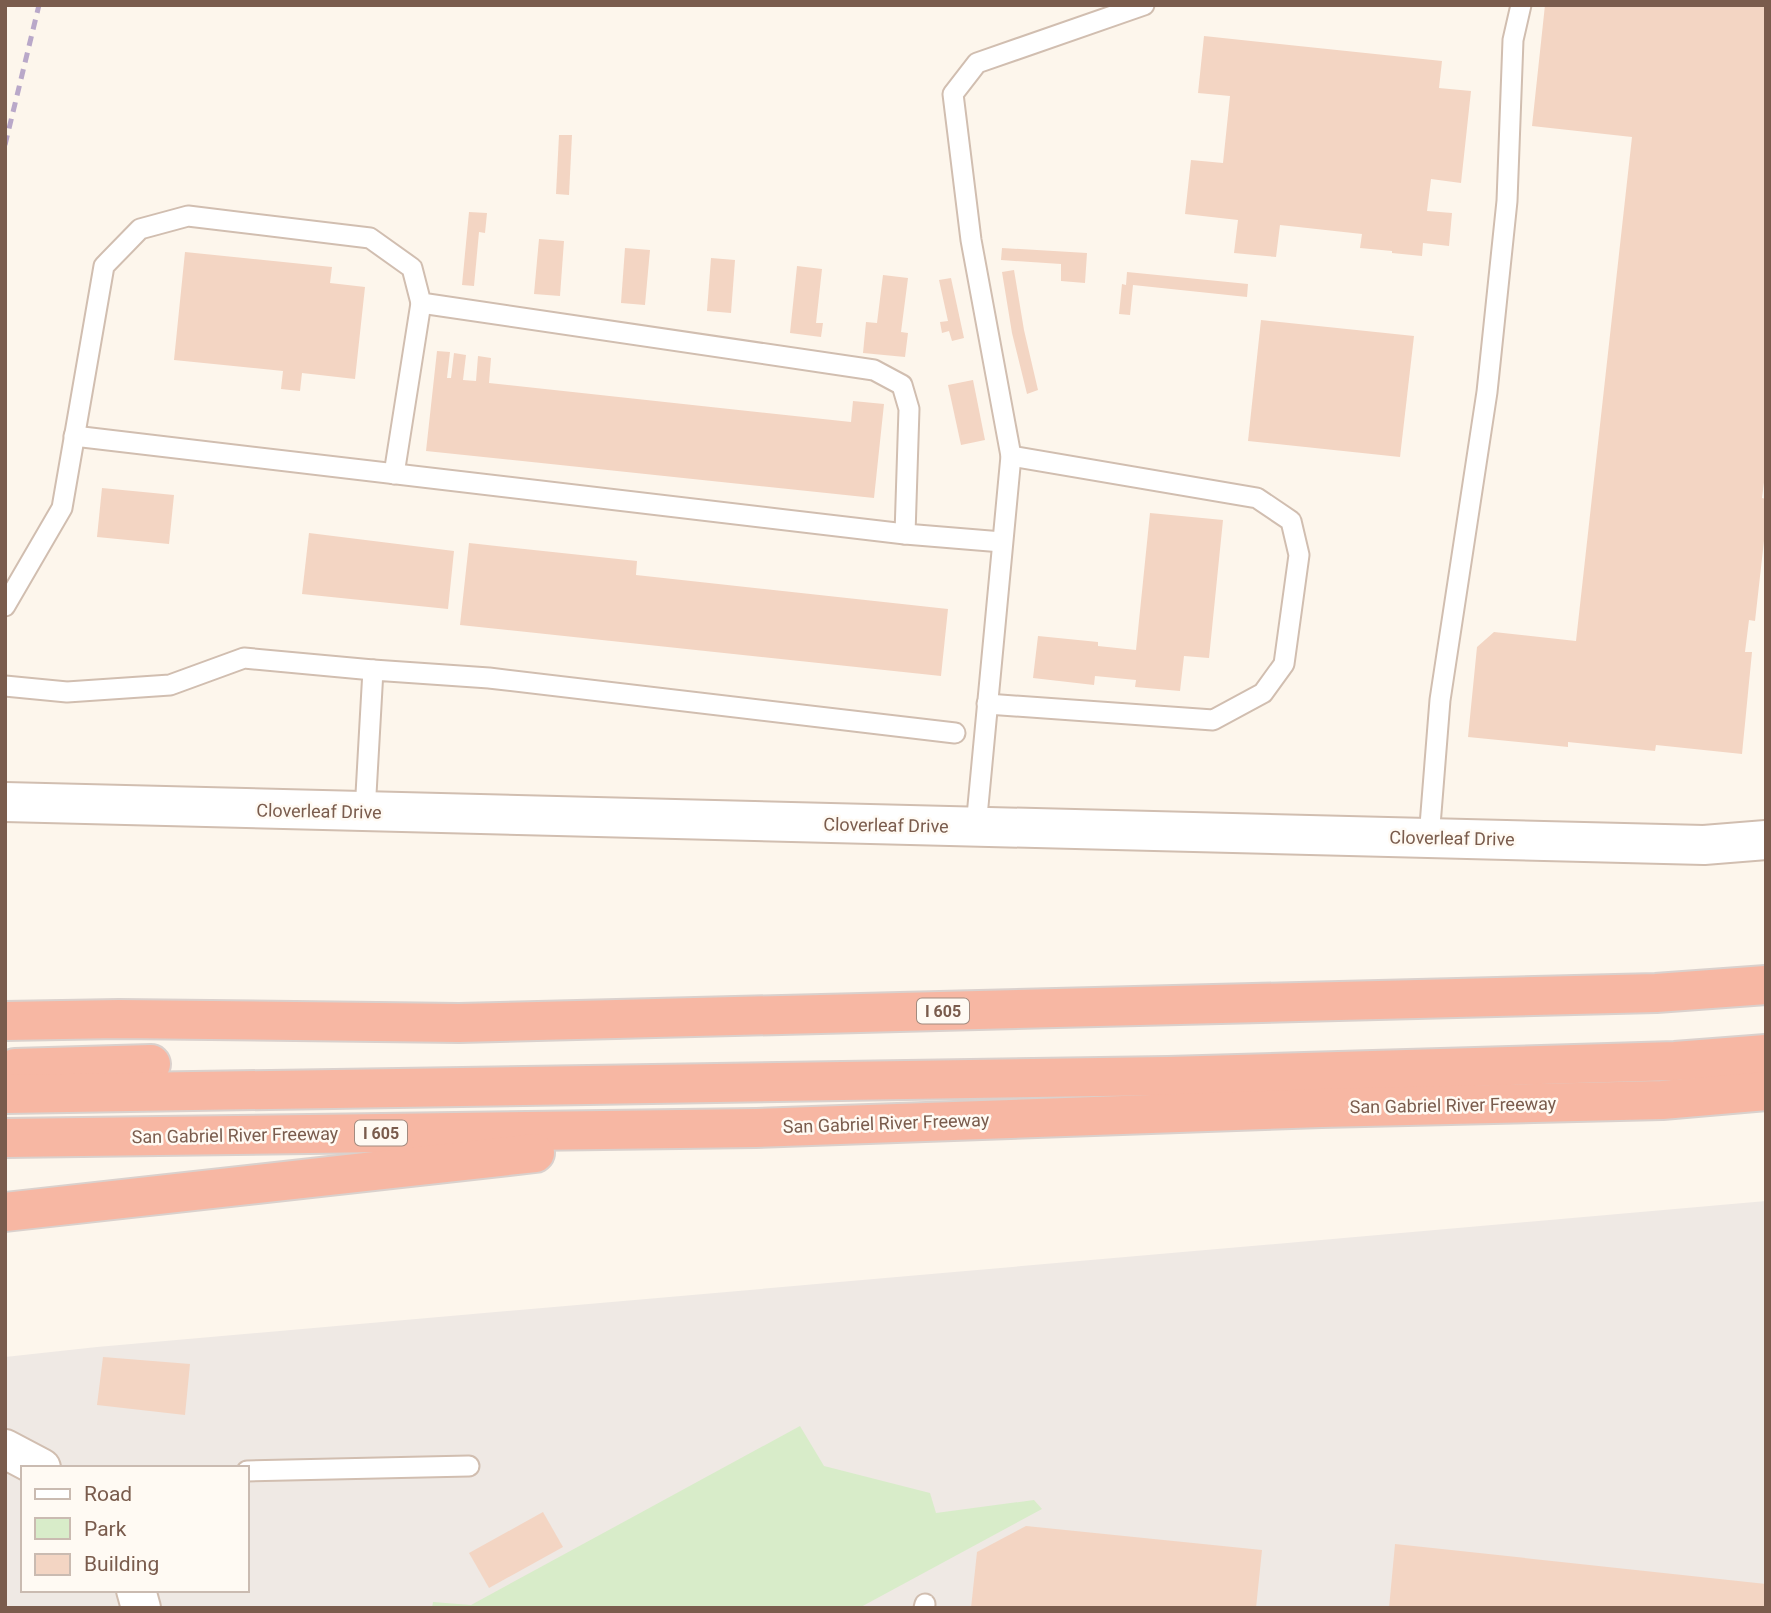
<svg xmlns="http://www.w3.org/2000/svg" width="1771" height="1613" font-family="Roboto,sans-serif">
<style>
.industrial{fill:#efe9e4;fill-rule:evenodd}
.green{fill:#d8ecc9}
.building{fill:#f3d5c3}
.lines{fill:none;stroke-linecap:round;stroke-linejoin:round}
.lane-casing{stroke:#d1beb0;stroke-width:23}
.street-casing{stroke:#d1beb0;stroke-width:42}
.highway-casing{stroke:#dad1cd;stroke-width:42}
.lane{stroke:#fff;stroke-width:19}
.street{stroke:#fff;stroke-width:38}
.highway{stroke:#f7b7a3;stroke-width:38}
.rail{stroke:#b9a8c9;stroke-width:5;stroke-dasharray:10 7;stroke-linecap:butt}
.labels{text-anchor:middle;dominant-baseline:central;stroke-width:5;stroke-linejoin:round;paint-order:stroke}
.shield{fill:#fffaf3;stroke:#a28b7f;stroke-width:2}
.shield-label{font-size:16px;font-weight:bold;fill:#7a5c4d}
.street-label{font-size:18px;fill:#7a5c4d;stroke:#fffaf3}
</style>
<rect width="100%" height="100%" fill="#fdf6ec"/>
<!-- industrial -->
<path class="industrial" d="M1766,1201V1608H5V1357L97,1347ZM23,1468H247V1590H23Z"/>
<!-- green -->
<polygon class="green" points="800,1426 824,1466 930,1493 936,1513 1034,1500 1042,1509 859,1608 432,1608 433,1602 471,1605"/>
<!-- building -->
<g class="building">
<polygon points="1545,5 1766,5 1766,467 1762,498 1766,499 1766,523 1755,621 1749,620 1745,652 1752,652 1742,754 1656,745 1655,751 1568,742 1568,747 1468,737 1477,647 1494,632 1576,641 1632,137 1532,126"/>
<polygon points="1204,36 1442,61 1439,88 1471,91 1461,183 1431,179 1427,211 1452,213 1449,246 1423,243 1422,256 1392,253 1392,251 1360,248 1362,234 1280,225 1276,257 1234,253 1238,220 1185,214 1191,160 1223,163 1230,96 1198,93"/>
<polygon points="559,135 572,135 569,195 556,194"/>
<polygon points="469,212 487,213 485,233 479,232 474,286 462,285"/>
<polygon points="539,239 564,241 560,296 534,294"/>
<polygon points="625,248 650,250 645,305 621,303"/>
<polygon points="1002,248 1087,253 1085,283 1061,281 1061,264 1001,260"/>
<polygon points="185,252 332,267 330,283 365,287 355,379 302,373 300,391 281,389 283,371 174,360"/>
<polygon points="711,258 735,260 731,313 707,311"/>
<polygon points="797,266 822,269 816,323 823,323 821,337 790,333"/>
<polygon points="1014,270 1024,330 1038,390 1027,394 1012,333 1002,272"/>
<polygon points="1127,272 1248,284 1247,297 1133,285 1130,315 1119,314 1122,284 1126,285"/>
<polygon points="883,275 908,278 901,332 908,333 905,357 863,353 866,322 877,323"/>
<polygon points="951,278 964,338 952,341 949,331 942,333 940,322 948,321 939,280"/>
<polygon points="1261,320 1414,336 1400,457 1248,441"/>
<polygon points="437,351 450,352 447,378 451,378 454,353 466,355 463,380 476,381 478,356 491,358 489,383 851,422 853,401 884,404 874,498 426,451"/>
<polygon points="973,380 985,440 961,445 948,385"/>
<polygon points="102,488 174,495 169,544 97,537"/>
<polygon points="1150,513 1223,520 1209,658 1184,656 1180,691 1135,687 1136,680 1095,676 1094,685 1033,678 1038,636 1098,642 1098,646 1136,650"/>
<polygon points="309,533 454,551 448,609 302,594"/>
<polygon points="469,543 637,561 636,575 948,609 941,676 460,625"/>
<polygon points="103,1357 190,1364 185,1415 97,1405"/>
<polygon points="543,1512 563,1547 489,1588 469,1553"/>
<polygon points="1026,1526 1262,1550 1256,1608 971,1608 977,1552"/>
<polygon points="1395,1544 1766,1584 1766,1608 1389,1608"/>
</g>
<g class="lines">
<!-- lane casing -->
<g class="lane-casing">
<g id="lane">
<polyline points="74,436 905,534"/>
<polyline points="394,474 421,303"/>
<polyline points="5,606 62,508 104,266 140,229 188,216 370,238 412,268 421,303 874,370 902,385 909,409 905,534 1002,542"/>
<polyline points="5,686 67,692 170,685 244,658 373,670"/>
<polyline points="987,704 1213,720 1263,693 1284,664 1299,555 1291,521 1257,498 1011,456"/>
<polyline points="365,812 373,670 489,678 955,733"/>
<polyline points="976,827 1011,456 971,240 953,94 977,63 1144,5"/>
<polyline points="1429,838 1440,700 1487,392 1507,201 1513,40 1521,5"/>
<polyline points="247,1471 469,1466"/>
<polyline points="924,1608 925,1604"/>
</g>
</g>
<!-- street casing -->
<g class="street-casing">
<g id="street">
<polyline points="5,802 1704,845 1766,840"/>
<polyline points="5,1449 41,1468"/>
<polyline points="136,1590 141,1608"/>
</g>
</g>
<!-- highway casing -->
<g class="highway-casing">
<g id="highway">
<polyline points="5,1021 119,1019 459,1023 1656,993 1766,985"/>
<polyline points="15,1068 151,1064"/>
<polyline points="5,1094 1168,1076 1675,1061 1766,1054"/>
<polyline points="5,1138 756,1128 1321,1108 1662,1100 1766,1091"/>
<polyline points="5,1212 535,1153"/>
</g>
</g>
<!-- lane -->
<use href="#lane" class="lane"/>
<!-- street -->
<use href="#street" class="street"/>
<!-- highway -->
<use href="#highway" class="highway"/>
<!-- rail -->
<polyline class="rail" points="5,145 39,5"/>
</g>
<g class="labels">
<!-- shield labels -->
<g class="shield">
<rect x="917" y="998.5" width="52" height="25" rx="5"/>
<rect x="355" y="1120.5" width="52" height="25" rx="5"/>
</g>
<g class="shield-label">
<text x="943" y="1011">I 605</text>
<text x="381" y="1133">I 605</text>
</g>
<!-- street labels -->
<g class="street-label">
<text transform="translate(319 811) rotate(1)">Cloverleaf Drive</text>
<text transform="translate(886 825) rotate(1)">Cloverleaf Drive</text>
<text transform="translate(1452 838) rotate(1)">Cloverleaf Drive</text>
<text transform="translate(1453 1105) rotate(-1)">San Gabriel River Freeway</text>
<text transform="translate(886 1123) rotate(-2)">San Gabriel River Freeway</text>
<text transform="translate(235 1135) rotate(-1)">San Gabriel River Freeway</text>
</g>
</g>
<!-- border -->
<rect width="1771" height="1613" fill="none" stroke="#7a5c4d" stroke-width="14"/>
<!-- legend -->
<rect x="21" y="1466" width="228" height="126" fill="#fffaf3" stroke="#cabbb1" stroke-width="2"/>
<rect x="35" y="1489" width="35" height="10" fill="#ffffff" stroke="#cabbb1" stroke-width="2"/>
<text x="84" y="1501" font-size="21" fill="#7a5c4d">Road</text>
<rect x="35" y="1518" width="35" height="21" fill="#d8ecc9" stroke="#cabbb1" stroke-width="2"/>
<text x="84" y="1536" font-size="21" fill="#7a5c4d">Park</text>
<rect x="35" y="1554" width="35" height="21" fill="#f3d5c3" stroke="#cabbb1" stroke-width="2"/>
<text x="84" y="1571" font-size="21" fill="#7a5c4d">Building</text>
</svg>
